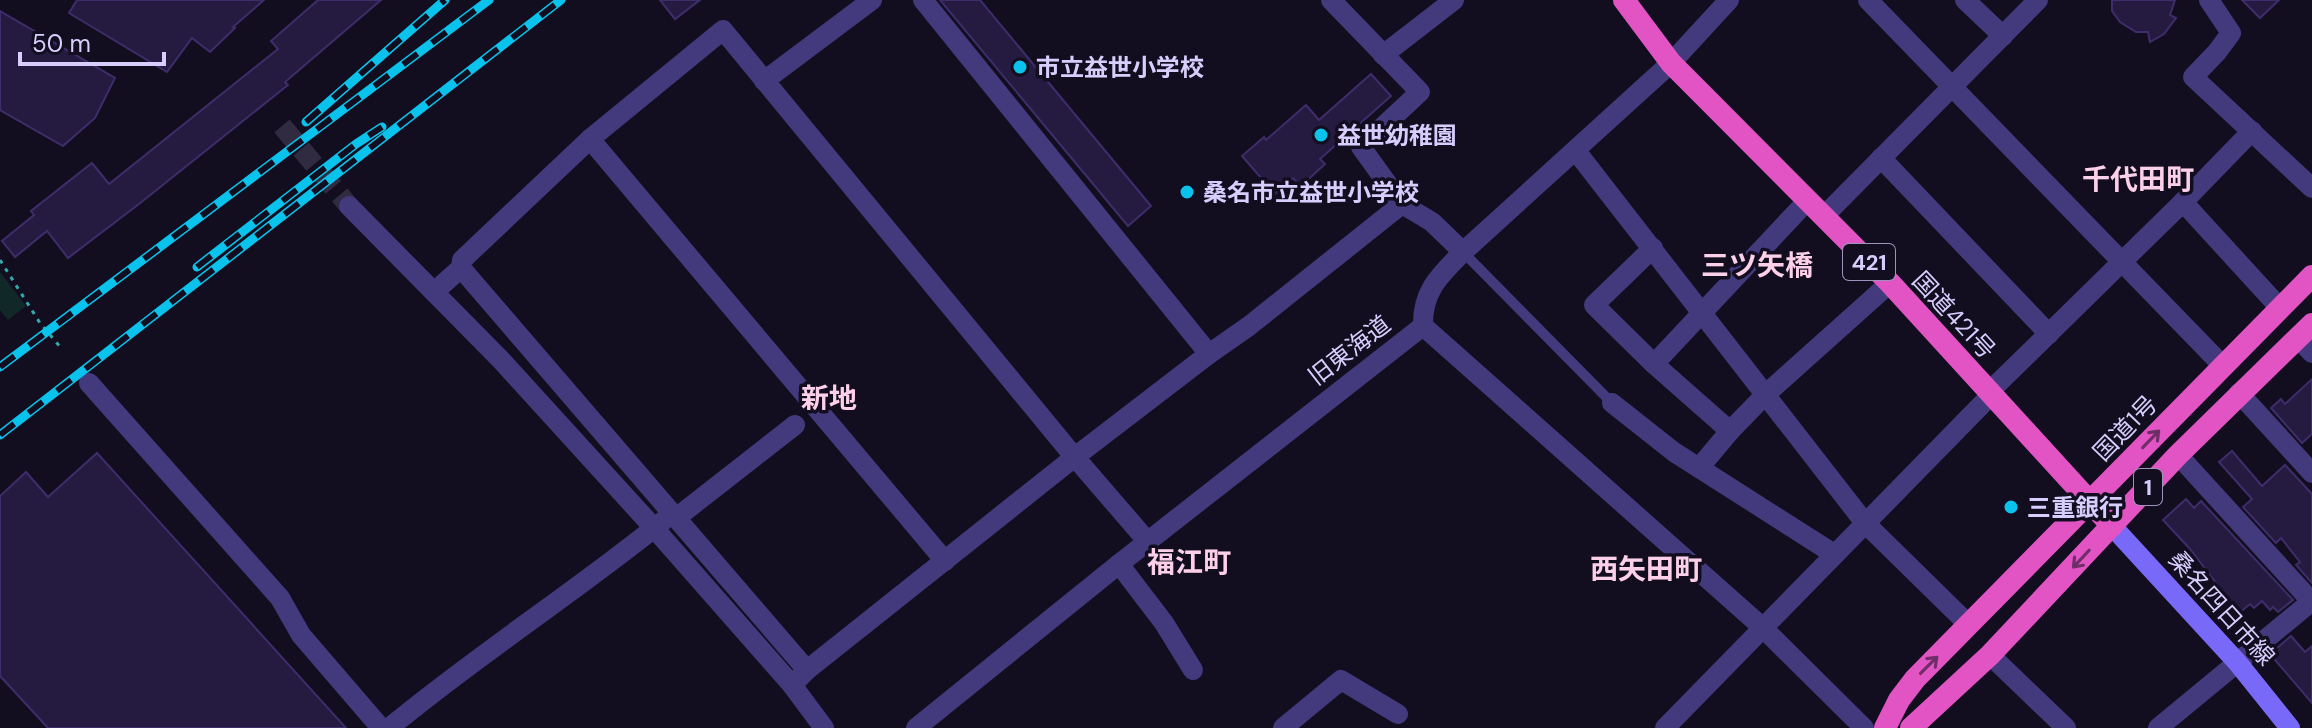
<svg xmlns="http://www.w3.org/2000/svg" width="2312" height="728" font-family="'DM Sans','Noto Sans JP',sans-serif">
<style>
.green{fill:#112829}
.building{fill:#251a40;stroke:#3f2d6b;stroke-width:2}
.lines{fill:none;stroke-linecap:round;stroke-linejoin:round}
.minor-tunnel{stroke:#302b40;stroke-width:20;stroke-dasharray:20 10;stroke-linecap:butt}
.path{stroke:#33a9ac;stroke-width:3;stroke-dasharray:4 6;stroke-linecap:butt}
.service{stroke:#433a7d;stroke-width:10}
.minor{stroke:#433a7d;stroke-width:20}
.secondary{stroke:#7969f9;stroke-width:20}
.trunk{stroke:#e254c4;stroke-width:22}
.rail-casing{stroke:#0ac3ed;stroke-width:9}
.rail{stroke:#120e1f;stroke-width:6;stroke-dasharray:18;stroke-linecap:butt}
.oneway{stroke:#702e69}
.poi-dot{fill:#0ac3ed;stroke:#120e1f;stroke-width:3}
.labels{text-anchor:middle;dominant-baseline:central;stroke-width:7;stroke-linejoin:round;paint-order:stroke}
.shield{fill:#120e1f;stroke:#9c94ba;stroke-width:2}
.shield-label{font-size:22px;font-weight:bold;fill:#d7cefd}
.poi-label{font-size:24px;font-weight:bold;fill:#d7cefd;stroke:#120e1f;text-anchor:start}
.street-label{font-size:24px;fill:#d7cefd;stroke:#120e1f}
.quarter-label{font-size:28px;font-weight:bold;fill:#fdd0e9;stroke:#120e1f}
</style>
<rect width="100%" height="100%" fill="#120e1f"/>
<!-- green -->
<polygon class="green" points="0,272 26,306 8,320 0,310"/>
<!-- building -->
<g class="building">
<polygon points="77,0 264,0 233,27 235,28 210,52 192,38 167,72 69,13"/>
<polygon points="318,0 381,0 285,82 288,85 139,204 68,258 47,231 15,257 2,241 34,215 31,211 92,163 109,184 278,49 271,41"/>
<polygon points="660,0 700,0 675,19"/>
<polygon points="940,0 980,0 1151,206 1128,226"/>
<polygon points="2112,0 2175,0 2170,15 2176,18 2164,34 2150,42 2148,32 2136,32 2120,22 2112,11"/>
<polygon points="2242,0 2279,0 2260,18"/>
<polygon points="0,11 115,78 95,118 63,146 0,110"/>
<polygon points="1371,74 1391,96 1320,159 1325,164 1301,186 1293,178 1275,194 1242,156 1264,137 1266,140 1306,105 1319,120"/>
<polygon points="2312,379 2312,434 2302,443 2271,408 2281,399 2285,404"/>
<polygon points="2232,451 2262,486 2285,465 2312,494 2312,583 2296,565 2300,562 2281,538 2276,543 2243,507 2252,499 2219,462"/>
<polygon points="97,453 346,728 48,728 0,676 0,496 26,472 48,497"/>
<polygon points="2186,499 2194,508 2201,501 2293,600 2278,612 2273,607 2270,610 2262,601 2254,608 2250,604 2239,613 2190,549 2163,520"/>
<polygon points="2291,636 2305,652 2312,646 2312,703 2270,654"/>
</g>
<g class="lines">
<!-- minor-tunnel -->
<polyline class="minor-tunnel" points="282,126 349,206"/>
<!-- path -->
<polyline class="path" points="0,260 40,323 62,349"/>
<!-- service -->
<polyline class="service" points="1463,252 1612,403"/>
<!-- minor -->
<g class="minor">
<polyline points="923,0 1209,354"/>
<polyline points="1331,0 1420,92 1361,147 1402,204"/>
<polyline points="1868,0 2223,366"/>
<polyline points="1965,0 2003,36"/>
<polyline points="2209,0 2231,33 2217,52 2193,77 2312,188"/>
<polyline points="1383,55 1454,0"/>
<polyline points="764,81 872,0"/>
<polyline points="590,139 945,561"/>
<polyline points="1576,151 1865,523 1969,625"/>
<polyline points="1881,158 2049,334"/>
<polyline points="2183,202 2280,308"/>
<polyline points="349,206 501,360 654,528 792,685 824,728"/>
<polyline points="1824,216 2038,0"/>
<polyline points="1653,248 1594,305 1654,364 1730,431 1766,394 1890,283"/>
<polyline points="461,268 462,260 590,139 723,30 1067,448 1148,542"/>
<polyline points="434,292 461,268 807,670"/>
<polyline points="1423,326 1762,627 1864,728"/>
<path d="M1423,326C1422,291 1440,275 1463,252L1671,63L1729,0"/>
<polyline points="2298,338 2312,353"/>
<polyline points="1654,364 1808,200"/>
<polyline points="89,383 280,598 301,635 381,728"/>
<polyline points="1989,392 2183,202 2252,131"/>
<polyline points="2239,393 2312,473"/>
<polyline points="1612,403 1674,452 1834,554"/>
<polyline points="2178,455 2312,602"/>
<polyline points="1699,468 1730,431"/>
<polyline points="676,518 795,425"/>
<polyline points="1119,564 1164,623 1193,670"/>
<polyline points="1990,655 2066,728"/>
<polyline points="792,685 807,670 1076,456 1209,354 1249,326 1402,204 1432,222 1463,252"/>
<path d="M389,728C477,655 574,593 663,521"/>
<polyline points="916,728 1119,564 1423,326"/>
<polyline points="1283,728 1341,680 1398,714"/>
<polyline points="1665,728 1992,394"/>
<polyline points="2158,728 2312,601"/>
</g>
<!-- secondary -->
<polyline class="secondary" points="2112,526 2237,662 2290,728"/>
<!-- trunk -->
<g class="trunk">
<polyline points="1624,0 1671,63 1890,283 2112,526"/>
<polyline points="1885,728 1899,700 1915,679 2312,276"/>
<polyline points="1911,728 1990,655 2178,455 2312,324"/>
</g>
<!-- rail casing -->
<g class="rail-casing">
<g id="rail">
<polyline points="306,122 445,0"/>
<polyline points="197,267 356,144 382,127"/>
<polyline points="0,367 489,0"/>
<polyline points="0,435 561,0"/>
</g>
</g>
<!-- rail -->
<use href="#rail" class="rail"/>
</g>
<!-- one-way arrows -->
<defs><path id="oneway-shaft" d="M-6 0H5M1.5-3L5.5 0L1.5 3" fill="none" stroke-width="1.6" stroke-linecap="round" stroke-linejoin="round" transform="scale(2)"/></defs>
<g class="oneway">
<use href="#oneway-shaft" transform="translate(2151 439) rotate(-46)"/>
<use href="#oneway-shaft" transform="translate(2081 559) rotate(133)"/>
<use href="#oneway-shaft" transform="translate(1929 665) rotate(-45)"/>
</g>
<!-- markers -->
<g class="poi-dot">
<circle cx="1020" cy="67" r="8"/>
<circle cx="1321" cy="135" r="8"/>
<circle cx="1187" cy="192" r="8"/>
<circle cx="2011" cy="507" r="8"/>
</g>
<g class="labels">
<!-- shield labels -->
<g class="shield">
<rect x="1843" y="244" width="52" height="36" rx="6"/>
<rect x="2134" y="469" width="28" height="36" rx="6"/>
</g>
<g class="shield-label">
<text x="1869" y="262">421</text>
<text x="2148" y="487">1</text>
</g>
<!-- poi labels -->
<g class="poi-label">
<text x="1036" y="67">市立益世小学校</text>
<text x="1337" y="135">益世幼稚園</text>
<text x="1203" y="192">桑名市立益世小学校</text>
<text x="2027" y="507">三重銀行</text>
</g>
<!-- street labels -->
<g class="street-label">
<text transform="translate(1954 315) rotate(47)">国道421号</text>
<text transform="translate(1349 350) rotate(-38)">旧東海道</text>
<text transform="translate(2125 428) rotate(-46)">国道1号</text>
<text transform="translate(2222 608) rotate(48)">桑名四日市線</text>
</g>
<!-- quarter labels -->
<g class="quarter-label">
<text x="2138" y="179">千代田町</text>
<text x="1757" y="265">三ツ矢橋</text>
<text x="829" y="398">新地</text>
<text x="1189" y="562">福江町</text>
<text x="1646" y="569">西矢田町</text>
</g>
</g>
<!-- scale -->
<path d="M20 52v12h144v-12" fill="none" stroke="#d7cefd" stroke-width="4"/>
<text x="32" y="52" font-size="24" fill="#d7cefd" stroke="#120e1f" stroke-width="6" paint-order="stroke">50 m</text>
</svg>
